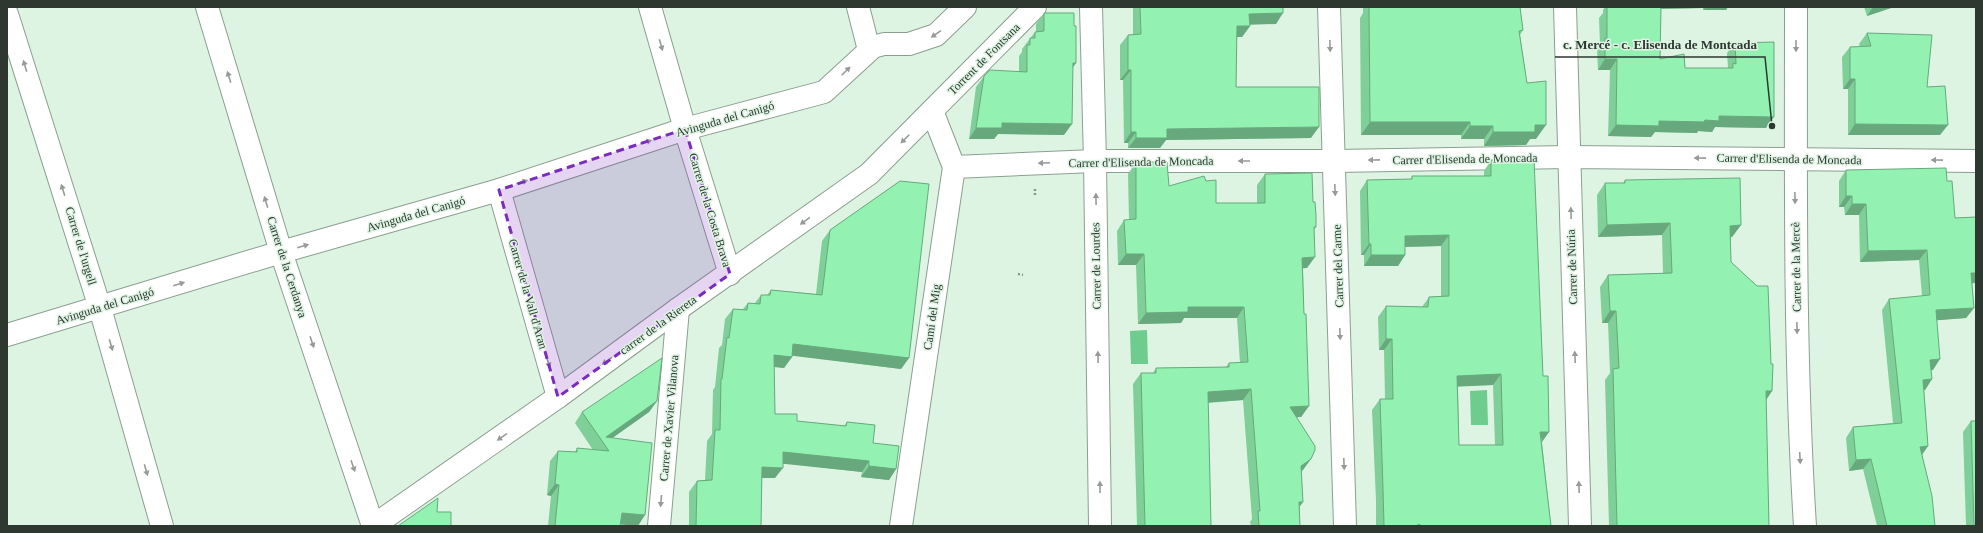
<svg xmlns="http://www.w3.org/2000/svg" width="1983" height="533" font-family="'Times New Roman',serif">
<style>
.water{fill:#6ecc8e}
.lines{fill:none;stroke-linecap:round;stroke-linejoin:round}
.minor-casing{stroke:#8b9f90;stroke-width:24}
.path{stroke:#87978b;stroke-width:2.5;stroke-dasharray:2 2;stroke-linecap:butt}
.minor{stroke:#fff;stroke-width:22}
.wall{fill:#7ecf98;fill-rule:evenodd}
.shaded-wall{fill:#67a97c}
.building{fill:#93f1b1;stroke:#67a97c;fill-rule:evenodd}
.oneway{fill:#969b98}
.marked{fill:#7b2cbf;fill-opacity:0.2;stroke:#7b2cbf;stroke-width:3;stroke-dasharray:8 5;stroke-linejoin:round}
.labels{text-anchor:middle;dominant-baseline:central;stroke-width:3;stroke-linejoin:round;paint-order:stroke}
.street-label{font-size:12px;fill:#2e3730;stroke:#def4e3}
.leader{fill:none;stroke:#2e3730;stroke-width:1.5}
.callout-dot{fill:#2e3730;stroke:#def4e3;stroke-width:1.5}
.callout-label{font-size:13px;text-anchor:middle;font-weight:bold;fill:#2e3730;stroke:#def4e3;stroke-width:3;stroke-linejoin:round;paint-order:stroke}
</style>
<rect width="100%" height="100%" fill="#def4e3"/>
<!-- water -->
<g class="water">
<polygon points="1147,330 1148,364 1131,364 1130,331"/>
<polygon points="1487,390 1488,425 1471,425 1470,391"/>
</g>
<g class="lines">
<!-- minor casing -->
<g class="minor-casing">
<g id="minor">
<polyline points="207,7 281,252 373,526"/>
<polyline points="650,7 685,129 730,274"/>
<polyline points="858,7 869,50"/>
<polyline points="1091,7 1095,161 1100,526"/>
<polyline points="1329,7 1345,526"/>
<polyline points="1565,7 1580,526"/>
<path d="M1796,7C1796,180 1794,353 1805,526"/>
<polyline points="7,14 100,308 162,526"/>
<polyline points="954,167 1095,161 1335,161 1569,157 1976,161"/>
<polyline points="499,190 558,397"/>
<polyline points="7,335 281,252 499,190 685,129 824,92 873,47 884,44 909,44 936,35 965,7"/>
<polyline points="373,526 558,397 678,309 869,174 1035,7"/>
<polyline points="659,526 678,309"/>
<polyline points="901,526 954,167 932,111"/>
</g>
</g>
<!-- path -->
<g class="path">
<polyline points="1035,189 1035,196"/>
<polyline points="1018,274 1023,275"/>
</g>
<!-- minor -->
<use href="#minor" class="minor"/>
</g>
<!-- wall -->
<g class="wall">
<polygon points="1133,7 1284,7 1276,24 1250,24 1250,26 1242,37 1237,37 1236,87 1311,138 1166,140 1160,148 1128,148 1128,143 1124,143 1123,80 1120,80 1120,45 1128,35 1133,34"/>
<polygon points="1363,7 1520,7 1523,30 1520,35 1527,83 1536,139 1530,139 1526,145 1484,146 1484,139 1461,139 1461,135 1361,135 1360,18 1363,13"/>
<polygon points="1605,7 1728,7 1726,10 1703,10 1703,8 1661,9 1660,59 1685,68 1728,68 1727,53 1735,43 1766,128 1715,127 1712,132 1698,131 1697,133 1655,132 1651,137 1608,136 1610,70 1598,70 1597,48 1600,45 1599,18 1603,13 1603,10"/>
<polygon points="1864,7 1894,7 1867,16"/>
<polygon points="1044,13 1076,63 1072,68 1064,135 998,134 994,139 969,139 976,87 984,76 1019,71 1019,56 1022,52 1022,49 1035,32 1036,32 1036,24"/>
<polygon points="1867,33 1927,87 1940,135 1848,135 1848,89 1843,89 1842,57 1850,47 1860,47 1859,44"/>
<path d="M1491,160L1542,442L1551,526H1376V500L1372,410L1380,399H1385L1384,350H1379L1378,317L1386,306L1422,307L1429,297L1441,296V246L1405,247V255L1398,266H1364V255H1361L1360,191L1367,180L1411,179L1412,176H1484V171ZM1493,385L1495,445H1459L1458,386Z"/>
<polygon points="1136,162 1169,186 1206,181 1216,203 1257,203 1257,185 1265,174 1313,202 1316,227 1314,230 1307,268 1303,268 1304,314 1309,406 1301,417 1297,417 1303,470 1301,472 1300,507 1300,526 1251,526 1250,522 1252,519 1243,400 1208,403 1211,526 1137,526 1133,384 1141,373 1153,373 1156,368 1226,367 1229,363 1240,363 1237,318 1184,318 1181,323 1138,324 1136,265 1118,265 1117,231 1124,220 1129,220 1128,174"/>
<polygon points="1846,170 1947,181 1955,218 1976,217 1976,283 1972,283 1974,308 1966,318 1937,320 1933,370 1931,370 1932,379 1925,390 1924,390 1928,446 1922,455 1935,526 1877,526 1863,469 1849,471 1846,438 1853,427 1893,423 1882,310 1889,299 1922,296 1919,260 1860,262 1859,215 1845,215 1844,207 1839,207 1839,181"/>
<polygon points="1625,180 1741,225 1732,237 1731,237 1731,262 1771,364 1772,391 1766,400 1769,526 1609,526 1605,380 1610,373 1608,323 1602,323 1600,287 1608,275 1663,273 1662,235 1598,237 1597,195 1605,183 1623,183"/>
<polygon points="830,230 909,358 901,369 792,355 792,357 784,368 774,367 775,414 797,421 844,426 847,422 873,443 896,469 889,480 861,477 862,472 783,463 775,478 762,478 761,526 689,526 689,492 697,481 705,480 707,441 712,434 713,390 715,387 719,348 722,345 725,319 733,309 743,309 748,303 755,303 761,295 767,295 771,290 816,294 822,241"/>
<polygon points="657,401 649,412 612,438 620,526 548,526 551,496 547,495 550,461 558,451 575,452 577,448 593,450 575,423 582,412"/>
<polygon points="1971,421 1976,526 1966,526 1963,432"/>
</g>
<!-- shaded-wall -->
<g class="shaded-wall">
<polygon points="1656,7 1704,7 1703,8 1654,9"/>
<polygon points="1706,7 1728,7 1726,10 1703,10"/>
<polygon points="1873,7 1894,7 1867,16"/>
<polygon points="1283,13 1276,24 1242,25 1249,14"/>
<polygon points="1237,26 1250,26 1242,37 1230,37"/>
<polygon points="1605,59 1617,59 1610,70 1598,70"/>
<polygon points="1073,63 1076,63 1068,74"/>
<polygon points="1128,70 1131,70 1123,80 1120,80"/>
<polygon points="1850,79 1855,79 1848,89 1843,89"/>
<polygon points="1719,116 1774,117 1766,128 1715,127 1712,132 1698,131 1697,133 1655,132 1651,137 1608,136 1616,125 1659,121 1705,120"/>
<polygon points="1370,122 1470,122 1461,135 1361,135"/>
<polygon points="1002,123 1072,124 1064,135 998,134 994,139 969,139 976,128"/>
<polygon points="1855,124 1948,125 1940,135 1848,135"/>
<polygon points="1535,125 1546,125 1536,139 1530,139 1526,145 1484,146 1493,132"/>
<polygon points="1470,126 1493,126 1484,139 1461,139"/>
<polygon points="1319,127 1311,138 1166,140 1160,148 1128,148 1136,138 1167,129"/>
<polygon points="1131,132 1136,132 1128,143 1124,143"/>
<polygon points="1846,196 1852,196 1844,207 1839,207"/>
<polygon points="1852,204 1866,204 1859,215 1845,215"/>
<polygon points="1670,223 1662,235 1598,237 1607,225"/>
<polygon points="1741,225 1732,237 1722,238 1730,226"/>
<polygon points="1449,235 1441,246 1398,247 1405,236"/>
<polygon points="1369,244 1371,244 1364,255 1361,255"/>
<polygon points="1927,250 1919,260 1860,262 1868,251"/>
<polygon points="1126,254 1144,254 1136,265 1118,265"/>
<polygon points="1371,255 1405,255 1398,266 1364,266"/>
<polygon points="1315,257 1307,268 1295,269 1302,258"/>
<polygon points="1971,273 1976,273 1976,283 1963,284"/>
<polygon points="1188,307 1244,307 1237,318 1184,318 1181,323 1138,324 1146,313"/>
<polygon points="1974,308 1966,318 1928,321 1936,310"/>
<polygon points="1610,311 1616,311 1608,323 1602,323"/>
<polygon points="1386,339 1392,339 1384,350 1379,350"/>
<polygon points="793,344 909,358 901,369 786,355"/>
<polygon points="774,355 792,357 784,368 767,366"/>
<polygon points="1940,359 1933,370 1923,371 1930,360"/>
<polygon points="1501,374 1493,385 1450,387 1457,376"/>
<polygon points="1932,379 1925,390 1916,390 1923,380"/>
<polygon points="1251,389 1243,400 1200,403 1208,392"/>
<polygon points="1766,391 1772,391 1764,403"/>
<polygon points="657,401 649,412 604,444 606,437"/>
<polygon points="1309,406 1301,417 1282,418 1290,407"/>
<polygon points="1540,432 1549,432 1542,442"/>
<polygon points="1928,446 1921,456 1920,447"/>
<polygon points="783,452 869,461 862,472 776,463"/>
<polygon points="1311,459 1303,470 1293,477 1301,466"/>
<polygon points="1871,459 1863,469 1849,471 1856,460"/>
<polygon points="869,466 896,469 889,480 861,477"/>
<polygon points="762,467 783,468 775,478 754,478"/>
<polygon points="555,484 559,485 551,496 547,495"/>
<polygon points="1299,502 1303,502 1295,513"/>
<polygon points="622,513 645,515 638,526 614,524"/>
</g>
<!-- building -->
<g class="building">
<polygon points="1140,7 1283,7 1283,13 1249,14 1250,26 1237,26 1236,87 1319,87 1319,127 1167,129 1167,138 1136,138 1136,132 1131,132 1131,70 1128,70 1128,35 1141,34"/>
<polygon points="1369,7 1520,7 1523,30 1519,31 1527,83 1546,81 1546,125 1535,125 1535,132 1493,132 1493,126 1470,126 1470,122 1370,122"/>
<polygon points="1607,7 1661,7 1660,59 1684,54 1685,68 1733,68 1733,63 1736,64 1735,43 1774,42 1774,117 1719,116 1719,121 1705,120 1704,122 1659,121 1659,126 1616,125 1617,59 1605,59 1605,38 1607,38"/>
<polygon points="1044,13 1074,13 1074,26 1076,26 1076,63 1073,63 1072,124 1002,123 1002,128 976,128 984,76 990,70 1027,72 1027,45 1030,45 1030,38 1035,38 1035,32 1044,31"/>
<polygon points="1867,33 1932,35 1927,87 1945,86 1948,125 1855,124 1855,79 1850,79 1850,47 1871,46"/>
<path d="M1534,159L1543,376H1548L1549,432H1540L1551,526H1422L1418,524V526H1384L1383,489L1380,399H1393L1392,339H1386V306L1428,307L1429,297L1449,296V235L1405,236V255H1371V244H1369L1367,180L1412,179V176H1491V160ZM1501,374L1503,445H1459L1457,376Z"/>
<polygon points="1136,162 1167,162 1169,186 1204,176 1206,181 1216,180 1216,203 1265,203 1265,174 1312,173 1313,202 1315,202 1316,215 1316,227 1314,227 1315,257 1302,258 1304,314 1306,314 1309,406 1290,407 1315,446 1315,450 1311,459 1301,466 1303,502 1299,502 1300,526 1259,526 1258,511 1260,511 1251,389 1208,392 1211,526 1145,526 1141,373 1156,373 1156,368 1229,367 1229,363 1248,362 1244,307 1188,307 1188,312 1146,313 1144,254 1126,254 1124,220 1136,219"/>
<polygon points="1946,168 1947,181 1952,181 1955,218 1976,217 1976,273 1971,273 1974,308 1936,310 1940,359 1930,360 1932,379 1923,380 1928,446 1920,447 1932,496 1935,526 1887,526 1871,459 1856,460 1853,427 1902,423 1889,299 1930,295 1927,250 1868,251 1866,204 1852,204 1852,196 1846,196 1846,170"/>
<polygon points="1740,178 1741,225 1730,226 1731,262 1757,286 1768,286 1771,364 1773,364 1772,391 1766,391 1769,526 1617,526 1613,369 1619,368 1616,311 1610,311 1608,275 1672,273 1670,223 1607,225 1605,183 1625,183 1625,180"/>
<polygon points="900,181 929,184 909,358 793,344 792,357 774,355 775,414 797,414 797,421 846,426 847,422 875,425 873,443 899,446 896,469 869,466 869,461 783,452 783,468 762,467 761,526 696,526 697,481 712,480 715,430 720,430 721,379 722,379 727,337 729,338 733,309 747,310 748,303 760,304 761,295 770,295 771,290 822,295 830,230"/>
<polygon points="662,358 657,401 606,437 652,443 645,515 622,513 620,526 555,526 559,485 555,484 558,451 577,452 577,448 609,451 582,412"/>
<polygon points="1971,421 1976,421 1976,526 1974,526"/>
<polygon points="438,498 437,512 451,512 451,526 398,526"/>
</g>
<!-- one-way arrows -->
<defs><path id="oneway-solid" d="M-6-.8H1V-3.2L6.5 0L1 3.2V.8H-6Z"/></defs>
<g class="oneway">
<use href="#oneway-solid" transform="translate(936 34) rotate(145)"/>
<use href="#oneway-solid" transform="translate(661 45) rotate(74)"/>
<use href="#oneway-solid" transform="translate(1330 46) rotate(88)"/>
<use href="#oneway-solid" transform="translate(1796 46) rotate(90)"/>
<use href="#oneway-solid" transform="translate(25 66) rotate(-107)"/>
<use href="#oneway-solid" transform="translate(846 71) rotate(-45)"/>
<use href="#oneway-solid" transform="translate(229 77) rotate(-107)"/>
<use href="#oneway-solid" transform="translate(905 139) rotate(135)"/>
<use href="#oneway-solid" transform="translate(646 142) rotate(-18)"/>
<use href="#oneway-solid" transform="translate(1700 158) rotate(-179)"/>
<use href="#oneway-solid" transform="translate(1374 160) rotate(179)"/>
<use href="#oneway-solid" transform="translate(1937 160) rotate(-179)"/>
<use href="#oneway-solid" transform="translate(1244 161) rotate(180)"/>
<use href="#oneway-solid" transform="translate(1044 163) rotate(178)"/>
<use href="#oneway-solid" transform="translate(522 182) rotate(-18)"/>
<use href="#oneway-solid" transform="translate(63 190) rotate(-107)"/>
<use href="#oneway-solid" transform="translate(1335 190) rotate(88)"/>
<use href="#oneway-solid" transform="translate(1795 198) rotate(89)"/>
<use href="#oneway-solid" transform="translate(1096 199) rotate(-91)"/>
<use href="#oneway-solid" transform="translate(266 202) rotate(-107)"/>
<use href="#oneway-solid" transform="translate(1571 213) rotate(-92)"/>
<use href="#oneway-solid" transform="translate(805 221) rotate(144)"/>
<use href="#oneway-solid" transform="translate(303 246) rotate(-16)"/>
<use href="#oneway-solid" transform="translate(179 284) rotate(-17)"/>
<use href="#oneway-solid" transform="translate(1797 328) rotate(89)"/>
<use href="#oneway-solid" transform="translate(1340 334) rotate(88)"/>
<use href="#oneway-solid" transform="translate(312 342) rotate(71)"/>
<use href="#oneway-solid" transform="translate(111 345) rotate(74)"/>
<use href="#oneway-solid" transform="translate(1098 357) rotate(-91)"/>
<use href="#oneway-solid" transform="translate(1575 357) rotate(-92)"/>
<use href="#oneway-solid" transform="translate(607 361) rotate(144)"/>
<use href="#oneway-solid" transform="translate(548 362) rotate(74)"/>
<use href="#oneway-solid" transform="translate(502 437) rotate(145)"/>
<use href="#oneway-solid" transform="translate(1800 458) rotate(87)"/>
<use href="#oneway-solid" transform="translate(1344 464) rotate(88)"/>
<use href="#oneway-solid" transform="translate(353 466) rotate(71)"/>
<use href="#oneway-solid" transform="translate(146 470) rotate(74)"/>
<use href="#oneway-solid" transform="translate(1100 487) rotate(-91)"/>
<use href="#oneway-solid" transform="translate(1579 487) rotate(-92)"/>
<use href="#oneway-solid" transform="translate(661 501) rotate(95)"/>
</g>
<!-- marked area -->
<path class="marked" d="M685,129L730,274L558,397L499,190Z"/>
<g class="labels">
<!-- street labels -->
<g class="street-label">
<text transform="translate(984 59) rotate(-45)">Torrent de Fontsana</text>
<text transform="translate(725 119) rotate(-16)">Avinguda del Canigó</text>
<text transform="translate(1465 159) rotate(-1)">Carrer d'Elisenda de Moncada</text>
<text transform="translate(1789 159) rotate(1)">Carrer d'Elisenda de Moncada</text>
<text transform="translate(1141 162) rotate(-1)">Carrer d'Elisenda de Moncada</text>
<text transform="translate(710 210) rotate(73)">Carrer de la Costa Brava</text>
<text transform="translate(416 214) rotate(-16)">Avinguda del Canigó</text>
<text transform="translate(81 246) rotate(73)">Carrer de l'urgell</text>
<text transform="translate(1096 266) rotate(-91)">Carrer de Lourdes</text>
<text transform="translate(1338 266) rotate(-92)">Carrer del Carme</text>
<text transform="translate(287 267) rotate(72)">Carrer de la Cerdanya</text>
<text transform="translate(1572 267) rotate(-92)">Carrer de Núria</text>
<text transform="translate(1796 267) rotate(-91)">Carrer de la Mercè</text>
<text transform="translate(528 294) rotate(74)">Carrer de la Vall d'Aran</text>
<text transform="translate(105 306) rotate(-17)">Avinguda del Canigó</text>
<text transform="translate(932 317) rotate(-82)">Camí del Mig</text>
<text transform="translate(658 325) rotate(-36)">carrer de la Riereta</text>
<text transform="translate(669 418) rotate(-85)">Carrer de Xavier Vilanova</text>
</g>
</g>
<!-- callouts -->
<path class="leader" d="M1772 126L1765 57H1555"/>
<circle class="callout-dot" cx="1772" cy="126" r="4"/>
<g class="callout-label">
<text x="1660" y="49">c. Mercé - c. Elisenda de Montcada</text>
</g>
<!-- border -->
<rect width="1983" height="533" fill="none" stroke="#2e3730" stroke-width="16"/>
</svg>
